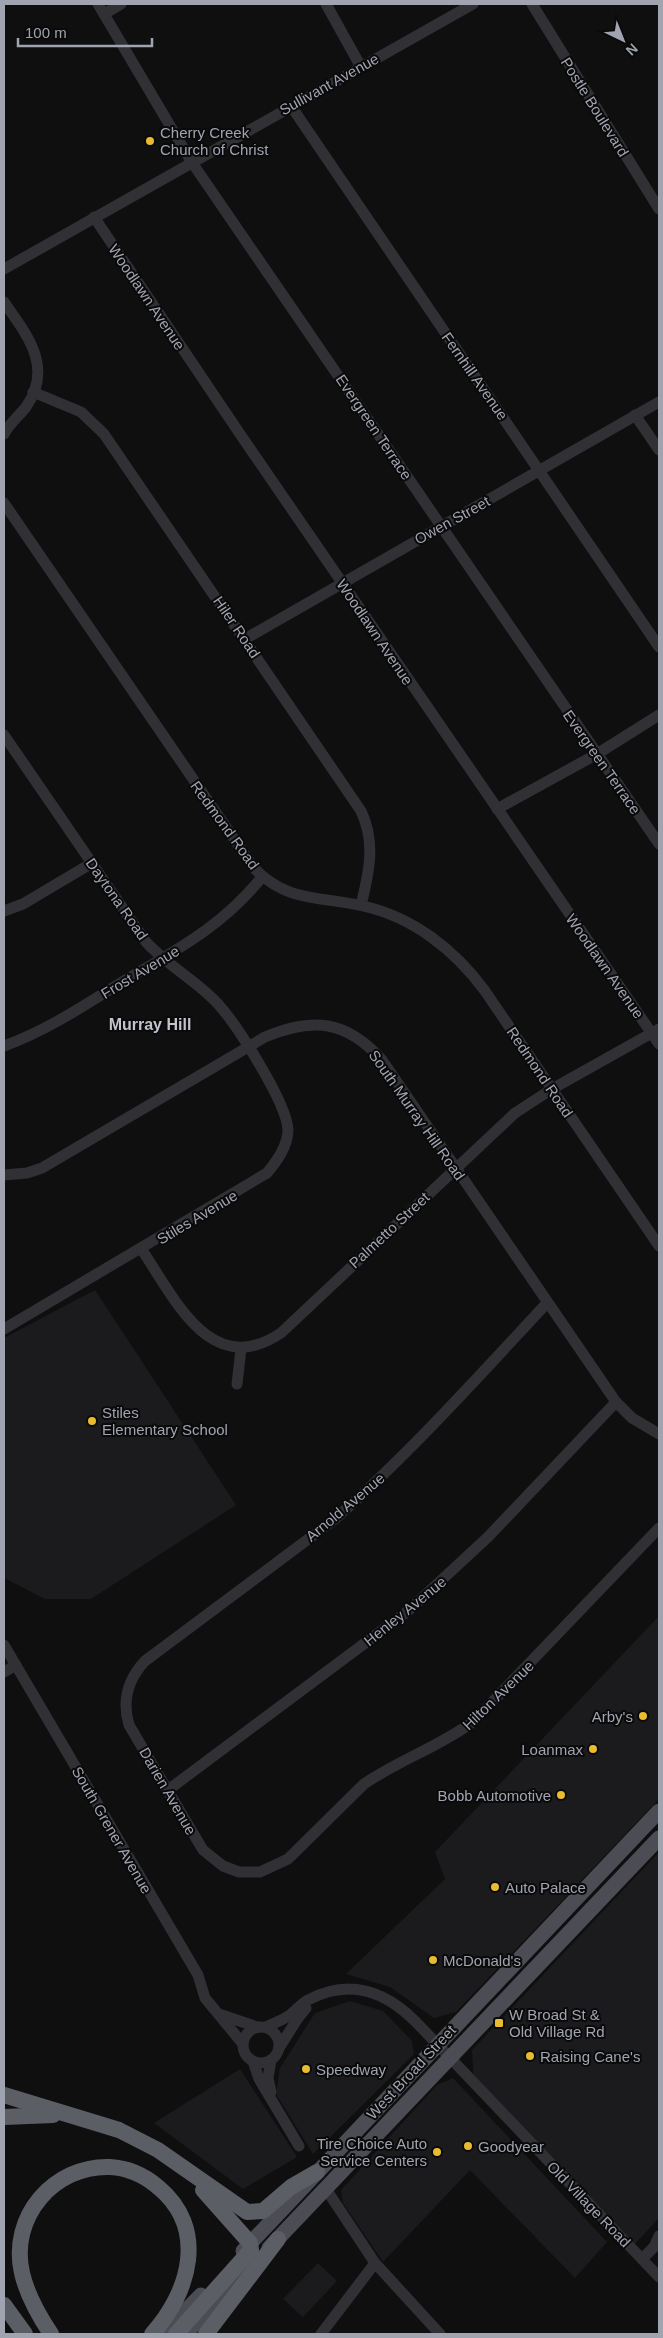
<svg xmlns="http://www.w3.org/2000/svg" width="663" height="2338" font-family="Arial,sans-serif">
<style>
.built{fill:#1b1b1d}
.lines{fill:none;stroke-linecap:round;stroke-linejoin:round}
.minor{stroke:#303035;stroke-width:11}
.major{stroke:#4c4d54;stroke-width:15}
.highway{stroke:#5c5e66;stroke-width:16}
.poi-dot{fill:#e8bc2e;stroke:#0a0a0b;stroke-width:2}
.labels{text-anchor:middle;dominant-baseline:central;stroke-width:4;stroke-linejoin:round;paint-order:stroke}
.street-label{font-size:15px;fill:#a0a4b0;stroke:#0a0a0b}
.poi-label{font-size:15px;fill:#a0a4b0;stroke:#0a0a0b;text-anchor:start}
.neighbourhood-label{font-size:16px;font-weight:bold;fill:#c1c3cd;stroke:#0a0a0b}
</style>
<rect width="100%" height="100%" fill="#0f0f10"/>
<!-- built -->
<g class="built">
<polygon points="95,1290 236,1505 91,1599 45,1599 4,1578 4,1338"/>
<polygon points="659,1616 659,1799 456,2012 434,2018 390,1987 346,1974 445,1879 435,1852"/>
<polygon points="659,1852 659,2218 631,2248 474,2085 472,2050"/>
<polygon points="350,2001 383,2011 412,2041 414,2054 313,2154 276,2094 280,2068 315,2013"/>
<polygon points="240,2069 297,2157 243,2189 154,2123"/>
<polygon points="453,2078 607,2242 575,2278 470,2170 383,2262 343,2203 341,2190 437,2085"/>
<polygon points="318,2263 337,2281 303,2317 283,2299"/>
</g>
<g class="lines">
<!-- minor -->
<g class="minor">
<polyline points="98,4 191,161 659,844"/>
<polyline points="326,4 361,67"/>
<polyline points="532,4 659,209"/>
<polyline points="104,14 121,4"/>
<polyline points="291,106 659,647"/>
<polyline points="94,217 240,434 659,1044"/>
<polyline points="4,269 473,4"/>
<path d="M4,302C27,335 54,367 26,407C19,416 10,423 4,434"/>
<path d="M33,392L81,412L104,434L361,811C376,842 369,873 361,905"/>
<polyline points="635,415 659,450"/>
<path d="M4,503L254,868C287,903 321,896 363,906C413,917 455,950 485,991L659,1246"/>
<polyline points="245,639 659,402"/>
<path d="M4,735L146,942C168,966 197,981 218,1004C237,1025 287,1103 288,1130C288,1146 277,1161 267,1173L4,1329"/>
<polyline points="497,809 597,754 659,715"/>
<polyline points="4,911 23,904 92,863"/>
<path d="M4,1046C43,1032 79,1009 114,987C172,952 219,930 262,877"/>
<path d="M4,1175L27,1173L42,1168L265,1037C313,1017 346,1020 382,1060L616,1402L632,1418L659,1434"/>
<path d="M142,1250C175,1299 211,1380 281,1333L515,1113L552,1089L659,1029"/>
<path d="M547,1303C478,1377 411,1452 335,1519L145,1661C128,1679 122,1701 129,1725L203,1850L223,1866L239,1872H260L288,1859L364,1784C399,1760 439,1747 474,1721L659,1528"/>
<polyline points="237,1384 241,1349"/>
<polyline points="4,1645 198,1975 205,1998 243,2044"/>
<polyline points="4,1672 16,1665"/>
<polyline points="168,1790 408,1611 488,1537 616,1402"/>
<polyline points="222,2015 257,2027"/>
<circle cx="261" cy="2045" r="18"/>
<path d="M266,2027C274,2023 283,2020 290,2015C296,2010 301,2004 308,2000C350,1978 385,1991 416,2022L659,2277"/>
<polyline points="279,2048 298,2018 306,2008"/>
<polyline points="271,2060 268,2078 271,2092"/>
<polyline points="253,2061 259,2079 299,2146"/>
<polyline points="326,2189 375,2263 440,2334"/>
<polyline points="642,2259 654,2247 659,2236"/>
<polyline points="321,2334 375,2263"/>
</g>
<!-- major -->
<g class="major">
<polyline points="269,2248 659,1838"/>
<polyline points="243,2251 659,1811"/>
<polyline points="189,2330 246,2272"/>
<polyline points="163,2334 201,2295"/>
</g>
<!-- highway -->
<g class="highway">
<polyline points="4,2095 119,2130 158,2150 247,2212 263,2211 291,2187 317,2172"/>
<polyline points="4,2117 53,2115"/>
<polyline points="4,2305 25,2334"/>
<path d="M51,2334C39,2316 27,2295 22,2273C9,2217 54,2165 110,2167C128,2168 144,2175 158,2187C208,2228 190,2292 152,2334"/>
<polyline points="176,2334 251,2250 250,2243 203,2190"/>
<polyline points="206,2334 278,2239"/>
</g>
</g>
<!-- markers -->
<g class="poi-dot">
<circle cx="150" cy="141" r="5"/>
<circle cx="92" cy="1421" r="5"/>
<circle cx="643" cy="1716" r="5"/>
<circle cx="593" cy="1749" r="5"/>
<circle cx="561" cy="1795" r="5"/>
<circle cx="495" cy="1887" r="5"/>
<circle cx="433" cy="1960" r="5"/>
<rect x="494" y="2018" width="10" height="10" rx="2.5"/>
<circle cx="530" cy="2056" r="5"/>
<circle cx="306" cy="2069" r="5"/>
<circle cx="468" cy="2146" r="5"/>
<circle cx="437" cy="2152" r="5"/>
</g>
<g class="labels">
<!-- street labels -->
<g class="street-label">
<text transform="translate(329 84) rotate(-29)">Sullivant Avenue</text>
<text transform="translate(595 107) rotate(58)">Postle Boulevard</text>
<text transform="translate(147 297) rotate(56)">Woodlawn Avenue</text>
<text transform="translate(475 376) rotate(55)">Fernhill Avenue</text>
<text transform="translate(374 427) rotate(56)">Evergreen Terrace</text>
<text transform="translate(452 520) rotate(-29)">Owen Street</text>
<text transform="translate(237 627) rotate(56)">Hiler Road</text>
<text transform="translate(375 632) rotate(56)">Woodlawn Avenue</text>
<text transform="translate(602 762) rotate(55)">Evergreen Terrace</text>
<text transform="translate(225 825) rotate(54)">Redmond Road</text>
<text transform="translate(117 899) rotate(55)">Daytona Road</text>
<text transform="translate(605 966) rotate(55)">Woodlawn Avenue</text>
<text transform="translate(140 972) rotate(-31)">Frost Avenue</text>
<text transform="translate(540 1072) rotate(56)">Redmond Road</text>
<text transform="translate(417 1115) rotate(55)">South Murray Hill Road</text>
<text transform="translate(197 1217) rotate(-31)">Stiles Avenue</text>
<text transform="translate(389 1230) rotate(-43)">Palmetto Street</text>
<text transform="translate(345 1507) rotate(-40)">Arnold Avenue</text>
<text transform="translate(405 1611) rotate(-39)">Henley Avenue</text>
<text transform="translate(498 1695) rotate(-44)">Hilton Avenue</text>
<text transform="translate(168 1791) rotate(60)">Darien Avenue</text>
<text transform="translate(112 1830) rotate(60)">South Grener Avenue</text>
<text transform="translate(411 2072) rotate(-47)">West Broad Street</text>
<text transform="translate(589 2204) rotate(46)">Old Village Road</text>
</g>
<!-- poi labels -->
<g class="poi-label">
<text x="160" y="132">Cherry Creek<tspan x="160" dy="17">Church of Christ</tspan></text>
<text x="102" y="1412">Stiles<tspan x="102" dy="17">Elementary School</tspan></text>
<text x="633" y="1716" text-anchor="end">Arby's</text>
<text x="583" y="1749" text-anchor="end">Loanmax</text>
<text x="551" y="1795" text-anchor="end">Bobb Automotive</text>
<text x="505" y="1887">Auto Palace</text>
<text x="443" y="1960">McDonald's</text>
<text x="509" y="2014">W Broad St &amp;<tspan x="509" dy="17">Old Village Rd</tspan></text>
<text x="540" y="2056">Raising Cane's</text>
<text x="316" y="2069">Speedway</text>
<text x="427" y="2143" text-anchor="end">Tire Choice Auto<tspan x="427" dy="17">Service Centers</tspan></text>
<text x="478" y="2146">Goodyear</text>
</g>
<!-- neighbourhood labels -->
<g class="neighbourhood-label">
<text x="150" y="1024">Murray Hill</text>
</g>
</g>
<!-- border -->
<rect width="663" height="2338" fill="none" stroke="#a0a4b0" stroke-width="10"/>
<!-- north arrow -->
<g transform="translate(623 40) rotate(137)" stroke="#0a0a0b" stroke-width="4" paint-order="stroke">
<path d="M0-4L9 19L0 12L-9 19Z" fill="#a0a4b0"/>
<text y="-8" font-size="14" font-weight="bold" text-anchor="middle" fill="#a0a4b0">N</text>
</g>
<!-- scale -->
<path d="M18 38v8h134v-8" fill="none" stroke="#a0a4b0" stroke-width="2.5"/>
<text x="25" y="38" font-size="15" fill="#a0a4b0" stroke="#0a0a0b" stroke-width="4" paint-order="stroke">100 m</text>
</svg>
